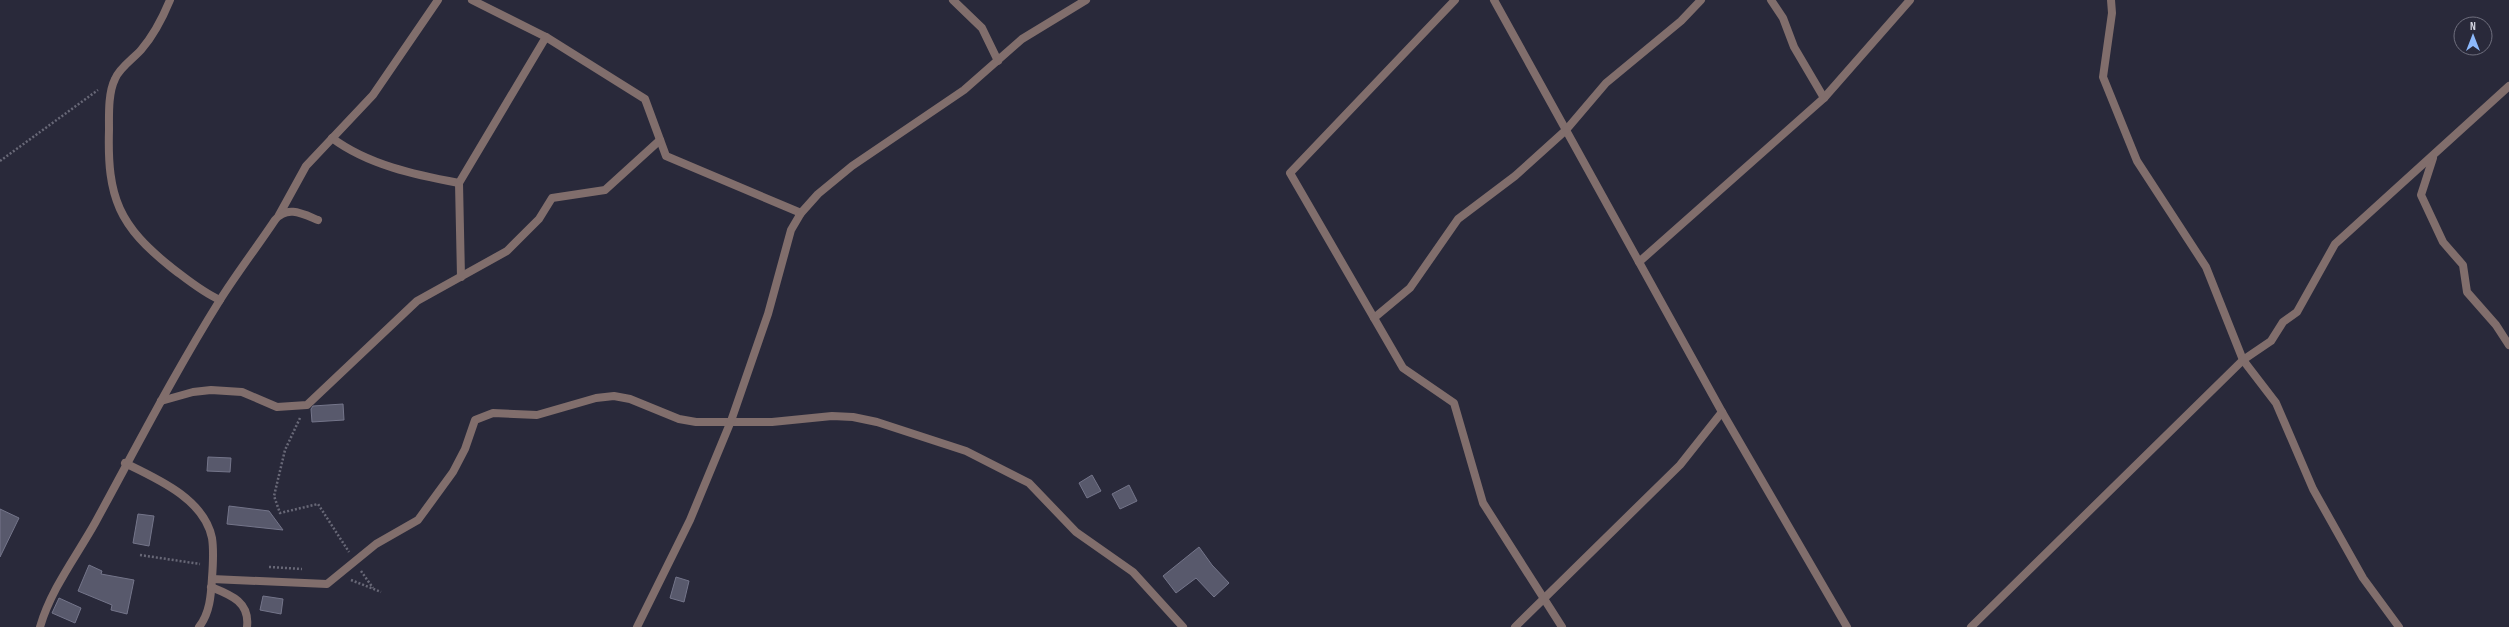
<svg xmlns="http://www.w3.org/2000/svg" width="2509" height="627" font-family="'Sofia Sans Condensed',sans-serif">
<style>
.building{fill:#58596c;stroke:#74758a}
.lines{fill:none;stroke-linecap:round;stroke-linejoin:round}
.path{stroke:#686877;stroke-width:2.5;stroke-dasharray:2 2;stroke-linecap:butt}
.minor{stroke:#816e6c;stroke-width:8}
</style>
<rect width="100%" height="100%" fill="#29293a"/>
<!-- building -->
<g class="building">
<polygon points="343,404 344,420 312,422 311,409 313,406"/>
<polygon points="208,457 231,458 230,472 207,471"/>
<polygon points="1092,475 1101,491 1087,498 1079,483"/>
<polygon points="1129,485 1137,501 1120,509 1112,494"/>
<polygon points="229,506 269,511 283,530 227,524"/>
<polygon points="0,509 19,518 0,557"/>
<polygon points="138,514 154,516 149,546 133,543"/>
<polygon points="1199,547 1212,565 1229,583 1214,597 1196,578 1176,593 1163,576"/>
<polygon points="89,565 102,571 101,574 134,580 127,614 111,610 112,605 78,591"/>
<polygon points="676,577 689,581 684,602 670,598"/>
<polygon points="263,596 283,599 281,614 260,610"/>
<polygon points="59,598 81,608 75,623 52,613"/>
</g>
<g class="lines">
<!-- path -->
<g class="path">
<polyline points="0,161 98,90"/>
<polyline points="300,418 285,450 274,496 280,513 318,504 349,552"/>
<polyline points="140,555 200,564"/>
<polyline points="269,567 302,569"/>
<polyline points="361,571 373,588"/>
<polyline points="351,580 381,592"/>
</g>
<!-- minor -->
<g class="minor">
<path d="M170,0C163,17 154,35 141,50C134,58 119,68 115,79C108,93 109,115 109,130C107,198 119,226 172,268C188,280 202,292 220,300"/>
<polyline points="472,0 546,37 645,99 666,156 801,213"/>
<polyline points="953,0 982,28 998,61"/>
<polyline points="1455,0 1290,173 1403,368 1454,403 1483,503 1562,627"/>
<polyline points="1494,0 1722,412 1847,627"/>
<polyline points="1771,0 1783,18 1794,47 1824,98"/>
<polyline points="2111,0 2112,13 2103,77 2137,161 2206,267 2243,360 2276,403 2313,489 2363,578 2399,627"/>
<path d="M332,138C368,165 416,175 459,183"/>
<polyline points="2433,158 2421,195 2443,242 2463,265 2467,292 2496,325 2509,345"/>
<polyline points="279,215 306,166 373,95 438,0"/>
<polyline points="1639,262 1824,98 1910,0"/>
<polyline points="461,277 459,183 546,37"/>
<polyline points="1374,318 1410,288 1458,219 1515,176 1566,130 1606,83 1681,21 1701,0"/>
<polyline points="161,401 193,392 211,390 242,392 277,407 307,405 417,301 507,251 539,219 552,198 605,190 660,140"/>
<path d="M125,463C158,479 204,499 212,538C214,551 213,565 212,578C211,595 210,613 199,627"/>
<polyline points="212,579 327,584 376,544 418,520 453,472 465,449 475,420 493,413 537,415 596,398 614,396 630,399 679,419 696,422 772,422 832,416 853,417 877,422 966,451 1029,483 1076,532 1133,572 1183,627"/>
<path d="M211,587C231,595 250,602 247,627"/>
<path d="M40,627C51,589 76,557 95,523C136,448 175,372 220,300C237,273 257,247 275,220C287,205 303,214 318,220"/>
<polyline points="637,627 690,520 731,421 768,314 791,230 801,213 818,194 852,166 964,90 1022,39 1086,0"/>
<polyline points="1515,627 1680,465 1722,412"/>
<polyline points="1971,627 2243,360 2271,341 2283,322 2297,312 2335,244 2509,86"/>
</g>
</g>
<!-- north arrow -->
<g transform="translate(2473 36)"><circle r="19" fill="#29293a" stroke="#6f6f7e"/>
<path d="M0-3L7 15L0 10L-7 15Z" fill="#8db9fc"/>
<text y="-6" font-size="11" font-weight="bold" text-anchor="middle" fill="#d7d8e4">N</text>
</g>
</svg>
